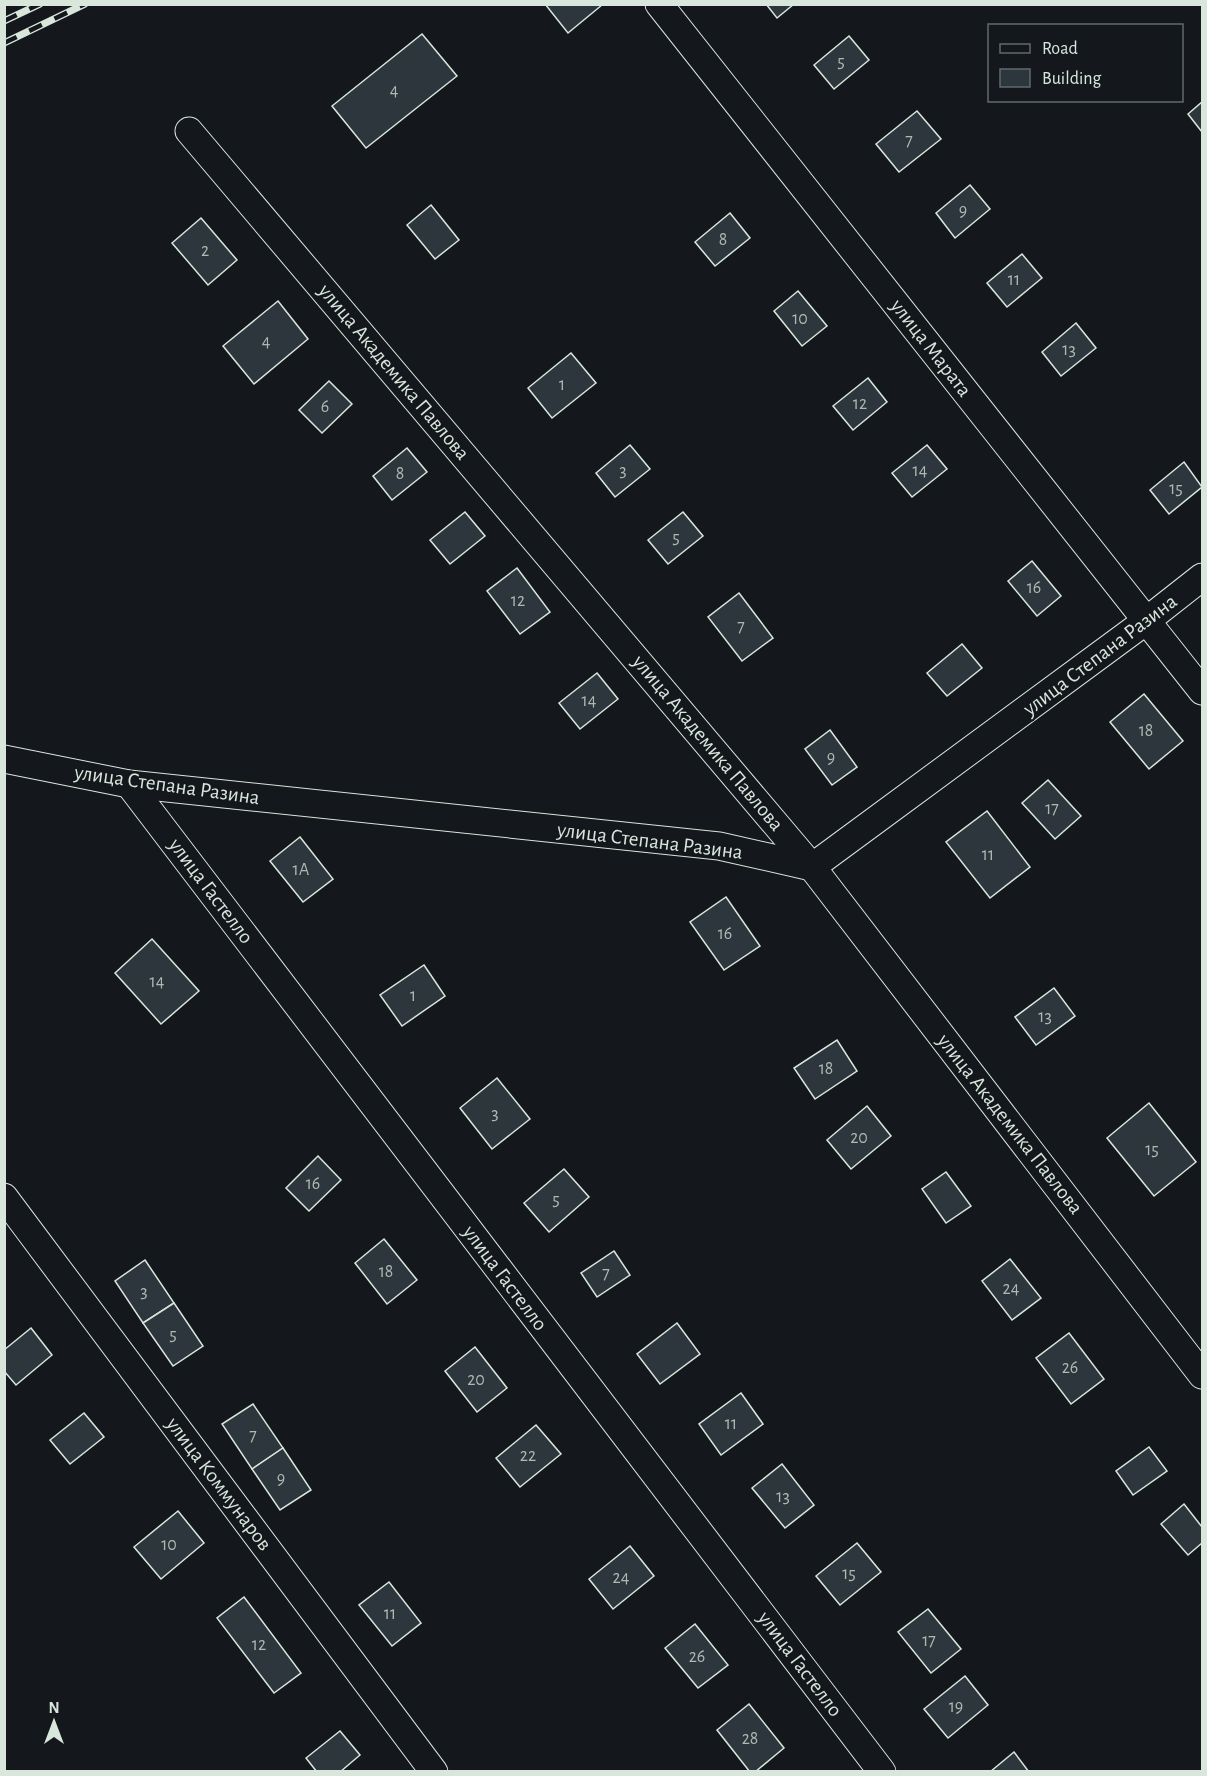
<svg xmlns="http://www.w3.org/2000/svg" width="1207" height="1776" font-family="'Alegreya Sans',sans-serif">
<style>
.building{fill:#2c363c;stroke:#d8e6dc;stroke-width:1.5}
.lines{fill:none;stroke-linecap:round;stroke-linejoin:round}
.street-casing{stroke:#d8e6dc;stroke-width:29}
.street{stroke:#14181c;stroke-width:27}
.rail-casing{stroke:#d8e6dc;stroke-width:7}
.rail{stroke:#14181c;stroke-width:4.5;stroke-dasharray:14;stroke-linecap:butt}
.labels{text-anchor:middle;dominant-baseline:central;stroke-width:4.5;stroke-linejoin:round;paint-order:stroke}
.number-label{font-size:18px;fill:#adbab4}
.street-label{font-size:21px;fill:#d8e6dc;stroke:#14181c}
</style>
<rect width="100%" height="100%" fill="#14181c"/>
<!-- building -->
<g class="building">
<polygon points="545,4 602,4 602,5 568,33"/>
<polygon points="766,4 794,4 777,18"/>
<polygon points="422,34 457,76 366,148 332,106"/>
<polygon points="849,36 869,60 834,89 814,65"/>
<polygon points="1202,102 1202,132 1188,114"/>
<polygon points="917,111 941,139 899,172 876,144"/>
<polygon points="970,185 990,209 955,238 936,213"/>
<polygon points="431,205 459,240 435,259 407,225"/>
<polygon points="730,213 750,238 715,266 695,242"/>
<polygon points="201,218 237,260 208,285 172,243"/>
<polygon points="1022,254 1042,278 1007,307 987,283"/>
<polygon points="798,291 827,326 802,346 774,311"/>
<polygon points="278,301 308,339 254,384 223,346"/>
<polygon points="1076,323 1096,348 1061,376 1042,352"/>
<polygon points="571,353 596,383 552,418 528,388"/>
<polygon points="868,378 887,402 853,430 833,406"/>
<polygon points="329,381 352,404 322,433 299,410"/>
<polygon points="630,445 650,469 615,497 596,473"/>
<polygon points="927,445 947,469 912,497 892,473"/>
<polygon points="407,448 427,472 392,500 373,476"/>
<polygon points="1184,462 1202,487 1169,514 1150,490"/>
<polygon points="465,512 485,536 450,564 430,540"/>
<polygon points="683,512 703,536 668,564 648,540"/>
<polygon points="1032,561 1061,596 1037,616 1008,581"/>
<polygon points="517,568 550,612 520,634 487,591"/>
<polygon points="739,593 773,638 742,661 708,617"/>
<polygon points="962,644 982,668 947,696 927,673"/>
<polygon points="597,673 618,699 580,729 559,703"/>
<polygon points="1144,694 1183,741 1149,769 1110,722"/>
<polygon points="830,730 857,767 832,785 805,749"/>
<polygon points="1048,780 1081,816 1055,839 1022,803"/>
<polygon points="987,811 1030,867 990,898 946,842"/>
<polygon points="300,837 333,879 303,902 270,861"/>
<polygon points="726,897 760,946 724,970 690,922"/>
<polygon points="152,939 199,991 161,1024 115,973"/>
<polygon points="424,965 445,996 402,1026 380,995"/>
<polygon points="1054,988 1075,1016 1036,1045 1015,1017"/>
<polygon points="837,1040 857,1071 815,1099 794,1068"/>
<polygon points="497,1078 530,1119 492,1149 460,1108"/>
<polygon points="1149,1103 1196,1162 1154,1196 1107,1138"/>
<polygon points="867,1106 891,1136 851,1169 827,1140"/>
<polygon points="318,1156 341,1180 309,1211 286,1188"/>
<polygon points="564,1169 589,1197 549,1232 524,1203"/>
<polygon points="946,1172 971,1206 946,1223 922,1189"/>
<polygon points="384,1239 417,1280 387,1304 355,1263"/>
<polygon points="614,1251 630,1275 597,1297 581,1273"/>
<polygon points="1010,1259 1041,1298 1012,1320 982,1281"/>
<polygon points="145,1260 174,1303 143,1323 115,1281"/>
<polygon points="174,1303 203,1346 173,1366 143,1323"/>
<polygon points="677,1323 700,1354 660,1384 637,1354"/>
<polygon points="31,1328 52,1355 16,1385 4,1371 4,1350"/>
<polygon points="1069,1333 1104,1379 1071,1404 1036,1358"/>
<polygon points="475,1347 507,1388 477,1412 445,1371"/>
<polygon points="741,1393 763,1424 721,1455 699,1424"/>
<polygon points="253,1404 283,1448 252,1469 222,1424"/>
<polygon points="84,1413 104,1437 70,1464 50,1440"/>
<polygon points="536,1425 561,1454 520,1487 496,1458"/>
<polygon points="1149,1447 1167,1471 1133,1495 1116,1471"/>
<polygon points="283,1448 311,1490 280,1510 252,1469"/>
<polygon points="782,1464 814,1505 785,1528 752,1488"/>
<polygon points="1184,1504 1202,1527 1202,1543 1188,1555 1161,1524"/>
<polygon points="178,1511 204,1543 161,1579 134,1547"/>
<polygon points="857,1543 881,1572 840,1605 816,1576"/>
<polygon points="630,1546 654,1576 613,1609 589,1579"/>
<polygon points="389,1582 421,1623 392,1646 359,1605"/>
<polygon points="244,1597 301,1673 274,1693 217,1618"/>
<polygon points="928,1609 961,1649 931,1673 898,1632"/>
<polygon points="695,1624 728,1665 698,1688 665,1648"/>
<polygon points="965,1676 988,1705 948,1738 924,1709"/>
<polygon points="749,1704 784,1748 755,1772 750,1772 717,1730"/>
<polygon points="340,1731 360,1755 340,1772 317,1772 306,1758"/>
<polygon points="1014,1752 1029,1772 990,1772"/>
</g>
<g class="lines">
<!-- street casing -->
<g class="street-casing">
<g id="street">
<polyline points="659,4 1202,691"/>
<polyline points="189,131 812,867 1202,1375"/>
<polyline points="4,759 129,784 719,846 812,867 1146,621 1202,577"/>
<polyline points="129,784 882,1772"/>
<polyline points="4,1197 434,1772"/>
</g>
</g>
<!-- street -->
<use href="#street" class="street"/>
<!-- rail casing -->
<g class="rail-casing">
<g id="rail">
<polyline points="4,21 40,4"/>
<polyline points="4,43 85,4"/>
</g>
</g>
<!-- rail -->
<use href="#rail" class="rail"/>
</g>
<g class="labels">
<!-- number labels -->
<g class="number-label">
<text x="841" y="62">5</text>
<text x="394" y="91">4</text>
<text x="909" y="141">7</text>
<text x="963" y="211">9</text>
<text x="723" y="240">8</text>
<text x="205" y="251">2</text>
<text x="1014" y="280">11</text>
<text x="800" y="319">10</text>
<text x="266" y="342">4</text>
<text x="1069" y="350">13</text>
<text x="562" y="385">1</text>
<text x="860" y="404">12</text>
<text x="325" y="407">6</text>
<text x="623" y="471">3</text>
<text x="920" y="471">14</text>
<text x="400" y="474">8</text>
<text x="1176" y="489">15</text>
<text x="676" y="538">5</text>
<text x="1034" y="588">16</text>
<text x="518" y="601">12</text>
<text x="741" y="627">7</text>
<text x="589" y="701">14</text>
<text x="1146" y="731">18</text>
<text x="831" y="758">9</text>
<text x="1052" y="809">17</text>
<text x="988" y="855">11</text>
<text x="301" y="870">1А</text>
<text x="725" y="934">16</text>
<text x="157" y="982">14</text>
<text x="413" y="996">1</text>
<text x="1045" y="1017">13</text>
<text x="826" y="1069">18</text>
<text x="495" y="1114">3</text>
<text x="859" y="1138">20</text>
<text x="1152" y="1150">15</text>
<text x="313" y="1184">16</text>
<text x="556" y="1200">5</text>
<text x="386" y="1272">18</text>
<text x="606" y="1274">7</text>
<text x="1011" y="1289">24</text>
<text x="144" y="1292">3</text>
<text x="173" y="1335">5</text>
<text x="1070" y="1368">26</text>
<text x="476" y="1380">20</text>
<text x="731" y="1424">11</text>
<text x="253" y="1436">7</text>
<text x="528" y="1456">22</text>
<text x="281" y="1479">9</text>
<text x="783" y="1497">13</text>
<text x="169" y="1545">10</text>
<text x="849" y="1574">15</text>
<text x="621" y="1578">24</text>
<text x="390" y="1614">11</text>
<text x="929" y="1641">17</text>
<text x="259" y="1645">12</text>
<text x="697" y="1657">26</text>
<text x="956" y="1707">19</text>
<text x="750" y="1739">28</text>
</g>
<!-- street labels -->
<g class="street-label">
<text transform="translate(931 348) rotate(52)">улица Марата</text>
<text transform="translate(394 372) rotate(50)">улица Академика Павлова</text>
<text transform="translate(1100 655) rotate(-37)">улица Степана Разина</text>
<text transform="translate(708 743) rotate(50)">улица Академика Павлова</text>
<text transform="translate(167 785) rotate(8)">улица Степана Разина</text>
<text transform="translate(650 841) rotate(7)">улица Степана Разина</text>
<text transform="translate(211 891) rotate(53)">улица Гастелло</text>
<text transform="translate(1010 1124) rotate(52)">улица Академика Павлова</text>
<text transform="translate(505 1278) rotate(53)">улица Гастелло</text>
<text transform="translate(219 1484) rotate(53)">улица Коммунаров</text>
<text transform="translate(800 1664) rotate(53)">улица Гастелло</text>
</g>
</g>
<!-- border -->
<rect width="1207" height="1776" fill="none" stroke="#d8e6dc" stroke-width="12"/>
<!-- legend -->
<rect x="988" y="24" width="195" height="78" fill="#14181c" stroke="#626a69" stroke-width="1.5"/>
<rect x="1000" y="44" width="30" height="9" fill="#14181c" stroke="#626a69" stroke-width="1.5"/>
<text x="1042" y="54" font-size="18" fill="#d8e6dc">Road</text>
<rect x="1000" y="69" width="30" height="18" fill="#2c363c" stroke="#626a69" stroke-width="1.5"/>
<text x="1042" y="84" font-size="18" fill="#d8e6dc">Building</text>
<!-- north arrow -->
<g transform="translate(54 1722)" stroke="#14181c" stroke-width="4.5" paint-order="stroke">
<path d="M0-4.5L10 22L0 15L-10 22Z" fill="#d8e6dc"/>
<text y="-9" font-size="16" font-weight="bold" text-anchor="middle" fill="#d8e6dc">N</text>
</g>
</svg>
